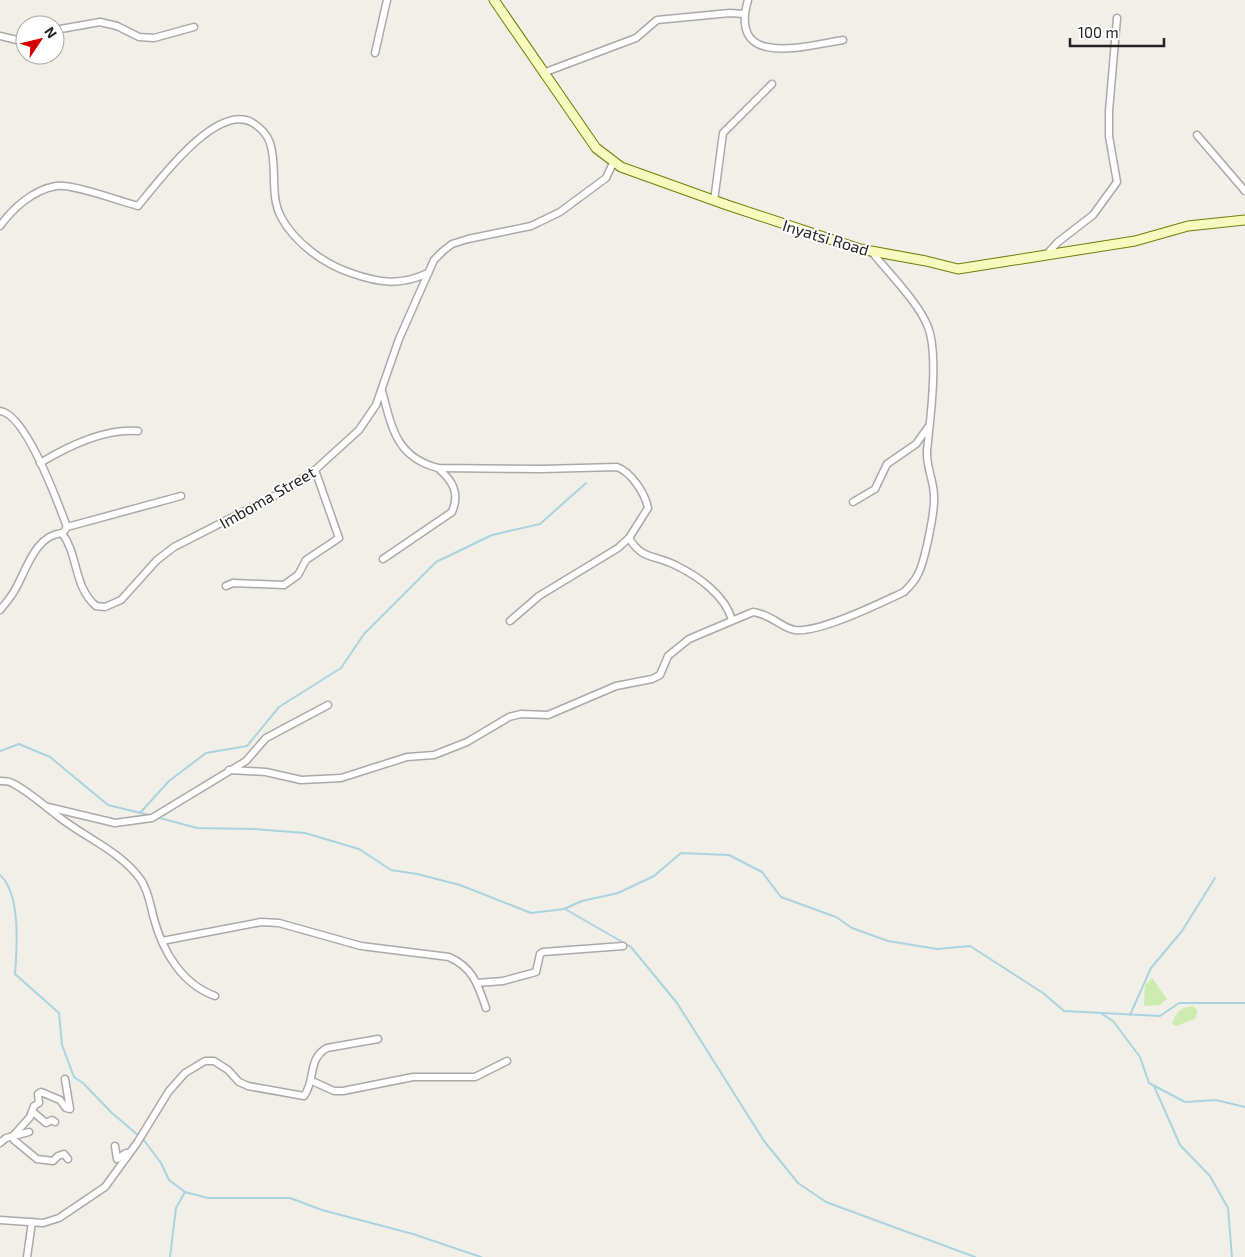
<svg xmlns="http://www.w3.org/2000/svg" width="1245" height="1257" font-family="'Exo 2',sans-serif">
<style>
.grass{fill:#cdebb0}
.lines{fill:none;stroke-linecap:round;stroke-linejoin:round}
.stream{stroke:#aad3df;stroke-width:2}
.street-casing{stroke:#a9a9a9;stroke-width:9}
.secondary-casing{stroke:#707d05;stroke-width:11}
.street{stroke:#fff;stroke-width:6}
.secondary{stroke:#f7fabf;stroke-width:9}
.labels{text-anchor:middle;dominant-baseline:central;stroke-width:4;stroke-linejoin:round;paint-order:stroke}
.street-label{font-size:16px;fill:#222;stroke:#fff}
</style>
<rect width="100%" height="100%" fill="#f2efe9"/>
<!-- grass -->
<g class="grass">
<polygon points="1152,978 1167,999 1160,1005 1144,1006 1145,985"/>
<path d="M1192,1006L1198,1010L1195,1019L1176,1026L1172,1024C1176,1012 1180,1008 1192,1006Z"/>
</g>
<g class="lines">
<!-- stream -->
<g class="stream">
<polyline points="0,751 19,744 50,757 108,805 149,815"/>
<polyline points="140,813 169,781 206,753 247,746 279,707 341,668 364,634 436,562 492,535 540,524 586,483"/>
<polyline points="156,817 197,828 254,829 305,833 359,849 391,870 417,874 460,885 531,913 564,909 582,901 618,893 654,876 681,853 729,855 762,872 781,897 836,917 852,928 888,941 937,949 970,946 1043,993 1064,1011 1160,1016 1179,1003 1245,1003"/>
<path d="M0,875C21,894 17,947 15,974L59,1013L62,1045L74,1077L83,1083L112,1113L139,1136"/>
<polyline points="565,909 631,947 677,1003 764,1141 798,1183 826,1202 975,1257"/>
<polyline points="1102,1014 1113,1021 1140,1057 1149,1083 1185,1102 1216,1100 1245,1107"/>
<polyline points="1130,1015 1151,968 1182,931 1215,878"/>
<polyline points="1154,1086 1180,1145 1210,1176 1228,1208 1232,1257"/>
<polyline points="143,1139 161,1163 169,1180 185,1192 208,1198 290,1198 322,1210 413,1234 481,1257"/>
<polyline points="170,1257 176,1208 185,1192"/>
</g>
<!-- street casing -->
<g class="street-casing">
<g id="street">
<path d="M748,0C728,69 805,46 843,40"/>
<polyline points="55,30 100,22 117,26 139,37 154,38 194,27"/>
<polyline points="0,36 17,40 25,39"/>
<polyline points="375,53 387,0"/>
<polyline points="543,73 636,38 657,20 730,13 744,14"/>
<polyline points="1197,135 1245,191"/>
<polyline points="714,201 723,133 772,84"/>
<path d="M0,226C13,208 33,190 56,186C74,184 119,201 138,206C158,182 217,101 253,123C261,128 267,134 270,143C278,167 269,194 281,217C295,243 324,264 351,273C379,283 400,286 428,273"/>
<polyline points="1046,255 1058,242 1093,215 1117,182 1109,136 1109,111 1117,18"/>
<path d="M382,391C392,428 396,457 438,468L542,469L617,467C631,472 645,493 648,508L629,538L618,548L539,596L510,621"/>
<path d="M0,411C26,414 58,503 67,527"/>
<path d="M40,463C68,446 106,428 138,431"/>
<polyline points="853,502 875,489 887,464 916,444 929,426"/>
<polyline points="65,530 67,527 181,496"/>
<path d="M62,533C79,556 73,586 96,606L105,607L121,600L157,560L174,547L276,495L315,470L359,430L376,405L399,339L434,260L443,251L452,244L468,239L531,226L560,212L606,178L613,163"/>
<path d="M629,538C643,561 654,554 675,565C698,576 725,595 732,620"/>
<path d="M383,559L452,512C460,493 453,481 438,468"/>
<polyline points="226,586 233,583 284,585 298,575 306,560 339,538 315,470"/>
<path d="M0,610C6,603 12,596 16,588C27,568 36,535 62,533"/>
<path d="M229,770L266,772L301,780L341,778L407,757L434,755L467,742L509,717L521,714L548,715L616,686L652,679L660,675L668,656L689,639L753,612C771,614 783,629 795,630C820,633 880,603 904,592C910,586 915,581 918,574C925,561 935,511 934,496C934,481 926,467 927,451C930,420 939,356 928,327C919,303 887,271 871,251"/>
<path d="M0,781C6,781 9,781 14,784C29,792 41,803 54,813C81,836 120,850 141,880C149,892 150,905 154,919C163,952 182,984 215,996"/>
<polyline points="48,807 115,823 152,818 246,761 266,738 328,705"/>
<path d="M162,941L261,922L279,923L361,946L449,957C472,967 478,984 486,1008"/>
<polyline points="477,983 503,981 536,972 540,954 543,952 623,946"/>
<polyline points="65,1079 70,1109 66,1108 60,1100 41,1092 38,1094 39,1103 34,1106 30,1117 13,1136 14,1140 37,1159 53,1161 58,1156 64,1154 68,1159"/>
<polyline points="312,1081 334,1091 343,1091 413,1077 475,1077 507,1061"/>
<polyline points="33,1112 46,1123 52,1120 55,1122"/>
<polyline points="0,1143 6,1138 29,1132"/>
<polyline points="115,1146 117,1159 126,1153"/>
<path d="M0,1220L43,1223L59,1218L105,1187L137,1143L169,1091L185,1073L205,1061H214L228,1070L239,1082L248,1086L304,1096C316,1080 307,1059 327,1048L378,1039"/>
<polyline points="27,1257 32,1222"/>
</g>
</g>
<!-- secondary casing -->
<g class="secondary-casing">
<polyline id="secondary" points="494,0 596,148 621,167 727,205 860,249 926,261 958,269 1135,241 1188,226 1245,220"/>
</g>
<!-- street -->
<use href="#street" class="street"/>
<!-- secondary -->
<use href="#secondary" class="secondary"/>
</g>
<g class="labels">
<!-- street labels -->
<g class="street-label">
<text transform="translate(826 237) rotate(17)">Inyatsi Road</text>
<text transform="translate(267 497) rotate(-30)">Imboma Street</text>
</g>
</g>
<!-- north arrow -->
<g transform="translate(40 40) rotate(55)"><circle r="24" fill="#ffffff" stroke="#a7a7a7"/>
<path d="M0-4L9 19L0 12L-9 19Z" fill="#d40000"/>
<text y="-8" font-size="14" font-weight="bold" text-anchor="middle" fill="#222222">N</text>
</g>
<!-- scale -->
<path d="M1070 38v8h94v-8" fill="none" stroke="#222222" stroke-width="2.5"/>
<text x="1078" y="38" font-size="15" fill="#222222" stroke="#ffffff" stroke-width="4" paint-order="stroke">100 m</text>
</svg>
